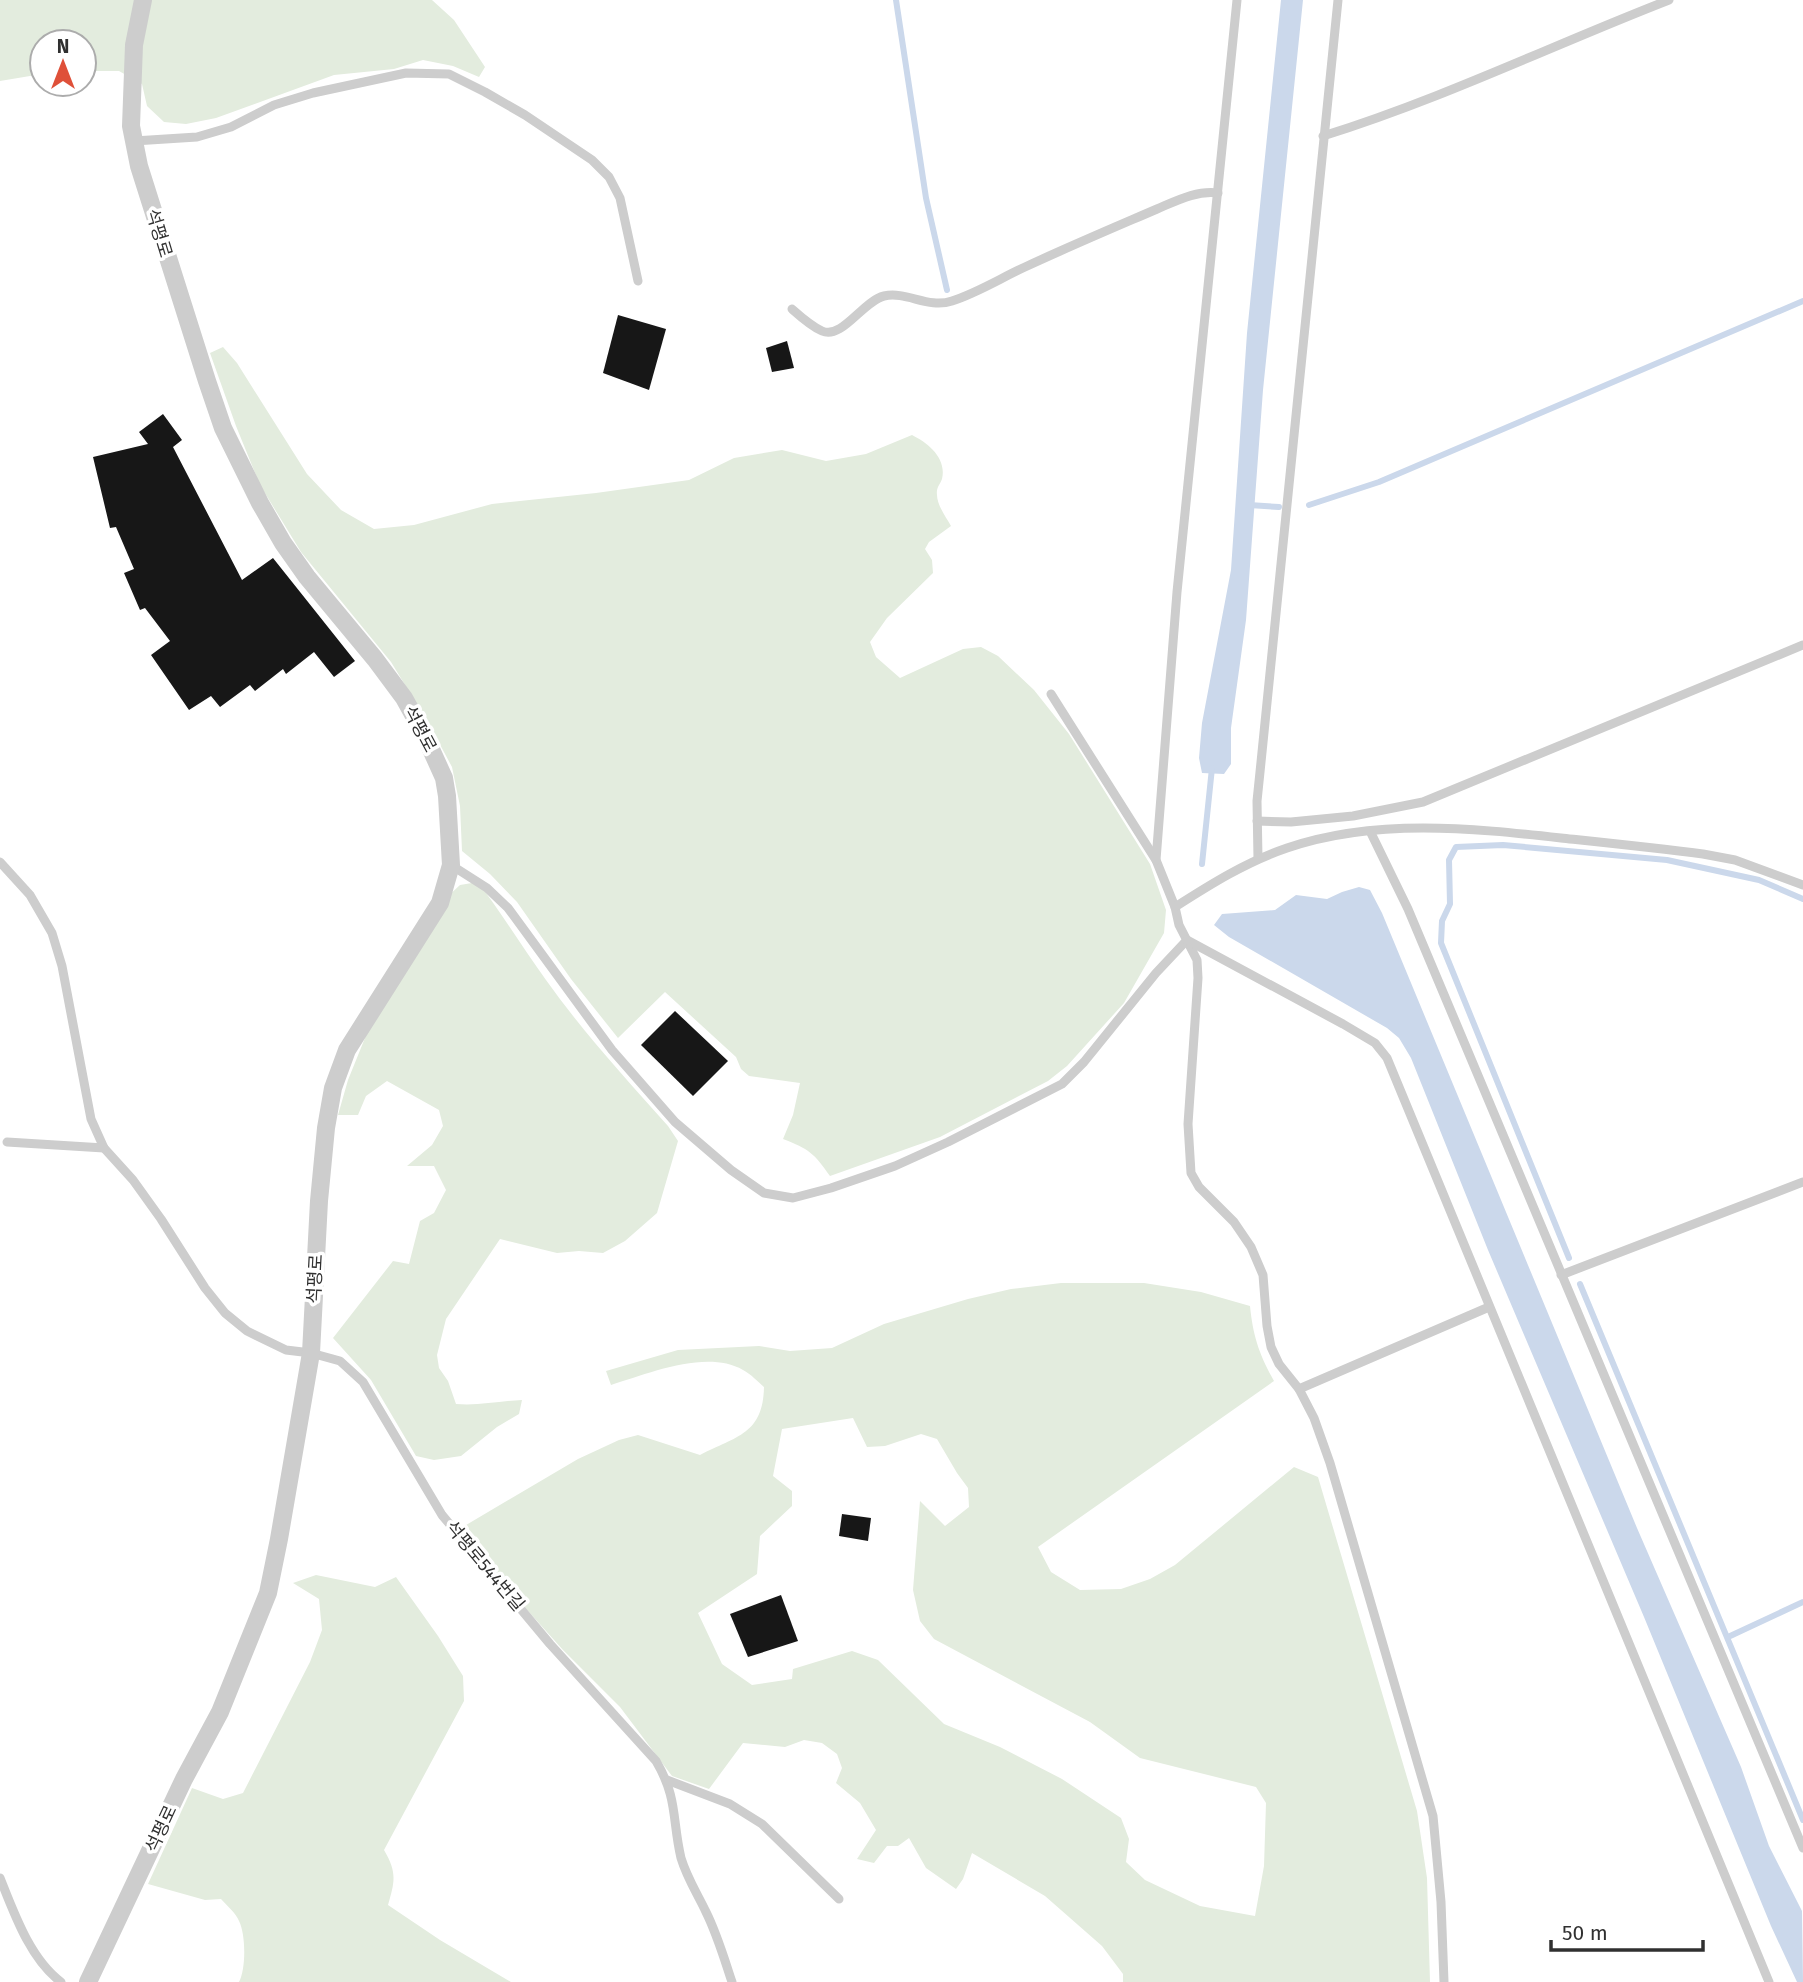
<svg xmlns="http://www.w3.org/2000/svg" width="1803" height="1982" font-family="'Fira Sans','Noto Sans KR',sans-serif">
<style>
.green{fill:#e3ecde;fill-rule:evenodd}
.water{fill:#cbd8eb}
.lines{fill:none;stroke-linecap:round;stroke-linejoin:round}
.stream{stroke:#cbd8eb;stroke-width:6}
.building{fill:#171717}
.service{stroke:#cdcdcd;stroke-width:9}
.minor{stroke:#cdcdcd;stroke-width:18}
.labels{text-anchor:middle;dominant-baseline:central;stroke-width:7;stroke-linejoin:round;paint-order:stroke}
.street-label{font-size:18px;fill:#303030;stroke:#fff}
</style>
<rect width="100%" height="100%" fill="#fff"/>
<!-- green -->
<g class="green">
<polygon points="0,0 432,0 454,20 485,67 479,77 453,66 423,60 394,69 334,75 216,118 186,124 164,122 147,106 142,84 119,71 84,71 84,42 42,42 42,74 0,81"/>
<path d="M223,347L237,363L307,474L341,510L374,529L414,525L492,504L596,493L689,480L734,458L782,450L826,461L866,454L912,435C928,443 947,458 942,479C940,485 936,487 937,495C937,505 946,517 951,526L929,542L925,549L932,560L933,573L887,618L870,642L876,657L900,678L963,649L981,647L998,656L1034,690L1069,734L1150,864L1166,910L1164,933L1124,1003L1067,1066L1048,1081L940,1137L830,1176C814,1153 809,1149 783,1139L793,1115L800,1083L749,1076L741,1069L736,1057L665,992L618,1038L571,979L517,902L490,874L462,851L460,806L452,767L429,724L391,662L301,552L260,485L236,426L210,353Z"/>
<path d="M478,882C502,914 523,948 546,980C583,1032 626,1079 668,1126L678,1141L657,1213L625,1241L603,1253L579,1251L557,1253L500,1239L446,1319L437,1355L439,1368L448,1381L456,1404C478,1406 499,1401 522,1400L519,1414L497,1427L461,1456L434,1460L416,1456L371,1380L333,1338L393,1261L409,1264L420,1221L434,1213L446,1190L434,1166H407L432,1145L443,1126L439,1110L387,1081L366,1096L358,1115H338L348,1080L367,1033L446,898L460,885Z"/>
<path d="M1061,1283H1144L1201,1292L1250,1306C1253,1336 1259,1354 1274,1381L1038,1547L1051,1572L1080,1590L1121,1589L1150,1579L1175,1565L1294,1467L1318,1477L1417,1811L1427,1878L1430,1982H1123V1974L1102,1946L1045,1896L972,1853L963,1879L956,1889L926,1868L909,1838L898,1846H887L874,1863L857,1859L876,1830L860,1803L836,1783L842,1768L837,1754L822,1743L804,1740L785,1747L743,1743L709,1789L672,1776L620,1707L563,1650L471,1547L461,1528L578,1459L619,1440L638,1435L700,1455C737,1436 763,1434 764,1387C758,1382 751,1374 743,1370C706,1349 648,1374 611,1385L606,1371L678,1350L759,1346L790,1351L832,1348L884,1324L968,1299L1011,1289ZM853,1418L867,1447L885,1446L921,1434L937,1439L957,1473L968,1488L969,1507L945,1526L920,1501L913,1590L920,1621L934,1639L1090,1722L1140,1758L1256,1787L1266,1803L1264,1866L1255,1916L1200,1906L1145,1880L1126,1862L1129,1839L1121,1818L1062,1779L1000,1747L944,1724L878,1660L852,1651L793,1669L792,1679L752,1685L722,1664L698,1613L757,1574L760,1536L792,1506V1491L773,1476L782,1429Z"/>
<path d="M316,1575L375,1587L396,1577L438,1636L463,1676L464,1701L384,1850C397,1872 395,1881 388,1905L440,1940L511,1982H239C246,1969 246,1935 239,1921C236,1913 226,1905 221,1899L205,1900L148,1884L192,1788L223,1799L243,1793L310,1662L322,1630L319,1599L293,1583Z"/>
</g>
<!-- water -->
<g class="water">
<polygon points="1281,0 1303,0 1263,390 1246,620 1231,728 1231,764 1224,774 1202,773 1199,758 1202,723 1231,570 1247,333"/>
<polygon points="1359,887 1370,890 1382,913 1637,1528 1741,1767 1769,1846 1802,1911 1803,1982 1797,1982 1771,1926 1644,1617 1488,1250 1411,1058 1399,1038 1387,1028 1229,937 1214,925 1222,914 1275,910 1296,895 1327,899 1342,892"/>
</g>
<g class="lines">
<!-- stream -->
<g class="stream">
<polyline points="896,0 926,198 947,290"/>
<polyline points="1249,505 1279,507"/>
<polyline points="1309,505 1379,482 1803,301"/>
<polyline points="1202,864 1212,768"/>
<polyline points="1569,1258 1441,943 1442,921 1450,904 1449,860 1456,847 1503,845 1667,860 1759,880 1803,899"/>
<polyline points="1580,1284 1803,1820"/>
<polyline points="1728,1637 1803,1602"/>
</g>
</g>
<!-- building -->
<g class="building">
<polygon points="618,315 666,329 649,390 603,373"/>
<polygon points="787,341 794,368 772,372 766,348"/>
<polygon points="163,414 182,440 173,447 242,580 273,558 355,661 334,677 314,652 286,674 283,669 255,691 250,685 220,707 211,696 189,710 151,655 170,641 145,608 140,610 124,573 134,569 116,527 110,528 93,457 148,444 139,432"/>
<polygon points="675,1011 728,1061 693,1096 641,1045"/>
<polygon points="842,1514 871,1518 868,1541 839,1536"/>
<polygon points="781,1595 798,1641 748,1657 730,1614"/>
</g>
<g class="lines">
<!-- service -->
<g class="service">
<polyline points="1237,0 1177,592 1156,860 1175,907 1179,925 1197,960 1198,978 1188,1124 1191,1173 1199,1187 1234,1222 1251,1247 1263,1275 1267,1326 1271,1347 1279,1364 1299,1389 1314,1418 1330,1463 1433,1816 1441,1902 1444,1982"/>
<path d="M1323,136C1442,99 1553,45 1669,0"/>
<polyline points="134,141 197,137 231,127 274,105 313,93 406,73 449,74 485,92 525,115 592,160 609,177 620,198 638,281"/>
<path d="M792,309C801,317 811,326 822,331C842,340 863,301 884,296C907,291 928,309 952,301C977,293 1001,278 1025,267C1068,247 1113,228 1157,209C1176,201 1197,190 1218,193"/>
<polyline points="1051,694 1156,860"/>
<polyline points="1257,821 1291,822 1353,816 1423,802 1803,645"/>
<polyline points="1370,831 1408,909 1803,1848"/>
<polyline points="1258,859 1257,801 1260,772 1338,0"/>
<path d="M0,862L30,895L52,933L62,966L91,1119L104,1148L133,1180L161,1219L205,1288L225,1313L247,1331L286,1350L311,1353L340,1361L363,1382L442,1515L550,1644L656,1761C678,1798 672,1820 681,1858C687,1878 697,1893 706,1912C717,1934 724,1958 732,1982"/>
<polyline points="451,865 487,888 508,908 612,1050 675,1122 731,1170 764,1193 793,1198 831,1188 895,1166 948,1142 1062,1084 1084,1062 1156,973 1187,940"/>
<path d="M1175,907C1211,884 1246,862 1287,848C1375,818 1471,828 1561,838C1608,843 1656,848 1703,854L1735,860L1803,885"/>
<polyline points="1187,940 1343,1024 1375,1043 1387,1058 1769,1982"/>
<polyline points="7,1142 104,1148"/>
<polyline points="1561,1275 1803,1182"/>
<polyline points="1299,1389 1489,1307"/>
<polyline points="667,1780 730,1804 762,1824 839,1899"/>
<path d="M0,1878C14,1913 30,1959 61,1982"/>
</g>
<!-- minor -->
<polyline class="minor" points="88,1982 184,1779 220,1712 268,1593 279,1539 311,1353 319,1201 326,1128 333,1088 347,1050 440,903 451,865 447,796 444,778 425,736 404,698 375,659 307,577 283,543 260,503 223,428 207,381 139,166 131,126 134,45 143,0"/>
</g>
<g class="labels">
<!-- street labels -->
<g class="street-label">
<text transform="translate(159 233) rotate(73)">석평로</text>
<text transform="translate(420 729) rotate(62)">석평로</text>
<text transform="translate(315 1279) rotate(-87)">석평로</text>
<text transform="translate(485 1566) rotate(50)">석평로544번길</text>
<text transform="translate(161 1829) rotate(-65)">석평로</text>
</g>
</g>
<!-- north arrow -->
<g transform="translate(63 63)"><circle r="33" fill="#ffffff" stroke="#acacac" stroke-width="2"/>
<path d="M0-5L12 26L0 18L-12 26Z" fill="#df5039"/>
<text y="-10" font-size="19" font-weight="bold" text-anchor="middle" fill="#303030">N</text>
</g>
<!-- scale -->
<path d="M1551 1940v10h152v-10" fill="none" stroke="#303030" stroke-width="3.5"/>
<text x="1562" y="1940" font-size="21" fill="#303030" stroke="#ffffff" stroke-width="5" paint-order="stroke">50 m</text>
</svg>
